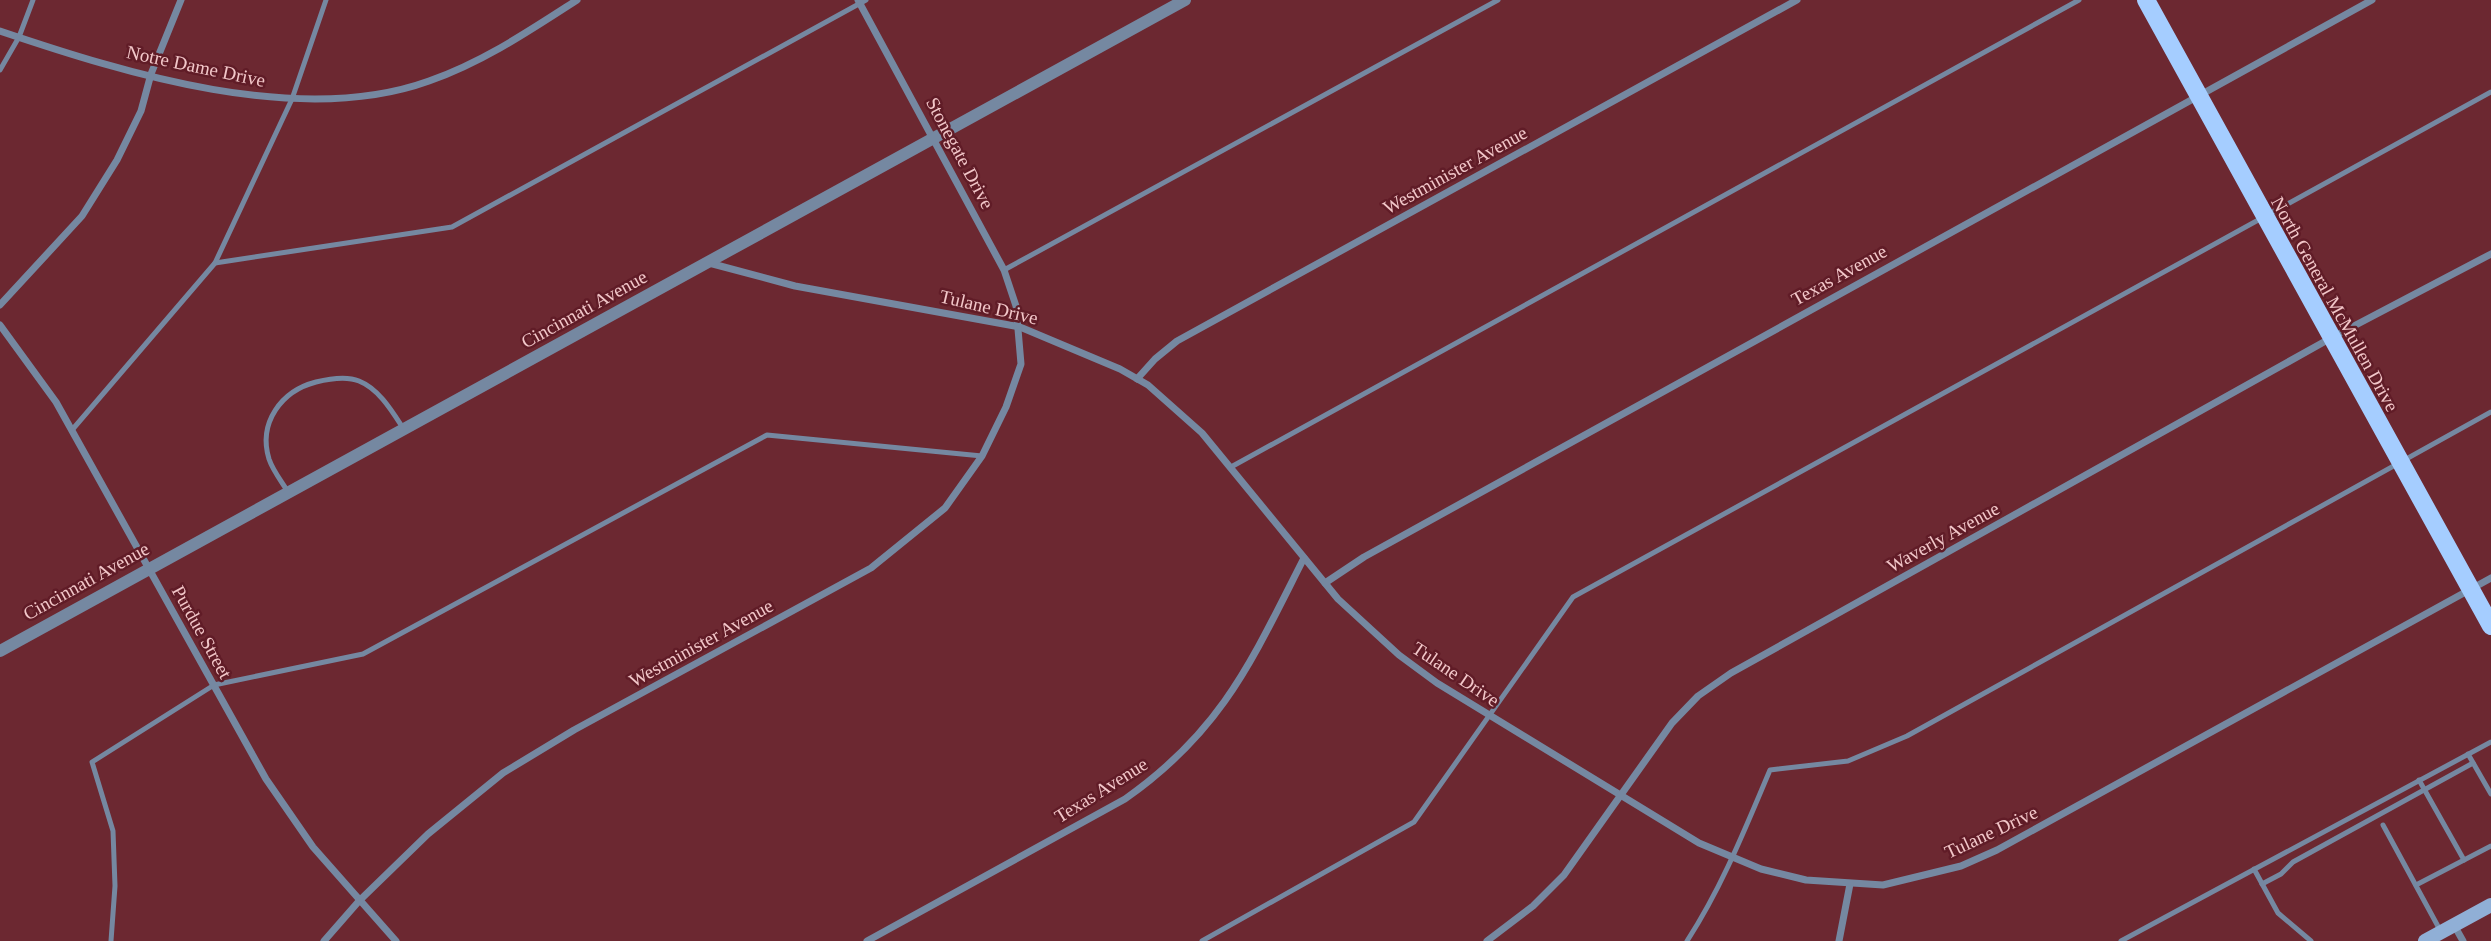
<svg xmlns="http://www.w3.org/2000/svg" width="2491" height="941" font-family="Georgia,serif">
<style>
.lines{fill:none;stroke-linecap:round;stroke-linejoin:round}
.service{stroke:#7588a1;stroke-width:5}
.minor{stroke:#7588a1;stroke-width:7}
.tertiary{stroke:#7588a1;stroke-width:12}
.secondary{stroke:#90afd6;stroke-width:14}
.primary{stroke:#a5cdff;stroke-width:18}
.labels{text-anchor:middle;dominant-baseline:central;stroke-width:5;stroke-linejoin:round;paint-order:stroke}
.street-label{font-size:19px;fill:#f2c7c9;stroke:#601c27}
</style>
<rect width="100%" height="100%" fill="#6c2831"/>
<g class="lines">
<!-- service -->
<g class="service">
<polyline points="0,70 19,37 33,0"/>
<polyline points="215,263 452,227 866,0"/>
<polyline points="1004,270 1498,0"/>
<polyline points="72,430 215,263 292,99 326,0"/>
<polyline points="1231,467 2079,0"/>
<path d="M288,492C282,482 273,471 269,459C258,423 281,391 316,382C328,379 347,376 359,381C379,389 392,411 403,428"/>
<polyline points="2468,754 2491,794"/>
<polyline points="2419,780 2464,860"/>
<polyline points="2383,825 2440,930"/>
<polyline points="2254,869 2278,913 2311,941"/>
<polyline points="2262,884 2281,874 2293,862 2473,763"/>
<polyline points="2416,885 2491,846"/>
<polyline points="111,941 115,886 113,831 92,762 214,685 363,654 767,435 982,456"/>
<polyline points="1202,941 1414,822 1573,597 2491,92"/>
<path d="M1687,941C1722,887 1745,829 1770,770L1848,761L1907,736L2491,412"/>
<polyline points="2121,941 2491,742"/>
</g>
<!-- minor -->
<g class="minor">
<path d="M0,31C125,73 299,128 429,81C483,62 529,31 577,0"/>
<polyline points="709,263 795,286 1020,327 1120,369 1148,385 1202,433 1338,599 1399,655 1437,683 1699,843 1761,869 1806,880 1883,885 1961,866 1997,850 2491,578"/>
<polyline points="0,305 82,216 117,160 141,111 151,74 181,0"/>
<polyline points="0,325 56,402 266,779 313,847 396,941"/>
<polyline points="1137,379 1155,359 1177,341 1797,0"/>
<polyline points="1325,583 1364,557 2372,0"/>
<polyline points="2454,925 2463,941"/>
<polyline points="324,941 359,901 428,834 503,773 574,730 871,568 945,508 982,456 1006,407 1021,364 1016,306 1004,270 858,0"/>
<path d="M867,941L1125,799C1223,730 1252,660 1304,558"/>
<polyline points="1487,941 1533,906 1564,875 1672,723 1698,696 1731,673 2331,338 2491,254"/>
<polyline points="1839,941 1850,884"/>
</g>
<!-- tertiary -->
<polyline class="tertiary" points="0,651 1185,0"/>
<!-- secondary -->
<polyline class="secondary" points="2425,941 2491,905"/>
<!-- primary -->
<polyline class="primary" points="2146,0 2491,626"/>
</g>
<g class="labels">
<!-- street labels -->
<g class="street-label">
<text transform="translate(196 66) rotate(12)">Notre Dame Drive</text>
<text transform="translate(960 153) rotate(62)">Stonegate Drive</text>
<text transform="translate(1455 170) rotate(-29)">Westminister Avenue</text>
<text transform="translate(1839 275) rotate(-29)">Texas Avenue</text>
<text transform="translate(2335 304) rotate(61)">North General McMullen Drive</text>
<text transform="translate(989 307) rotate(13)">Tulane Drive</text>
<text transform="translate(584 309) rotate(-29)">Cincinnati Avenue</text>
<text transform="translate(1943 537) rotate(-29)">Waverly Avenue</text>
<text transform="translate(86 581) rotate(-29)">Cincinnati Avenue</text>
<text transform="translate(202 632) rotate(61)">Purdue Street</text>
<text transform="translate(701 643) rotate(-29)">Westminister Avenue</text>
<text transform="translate(1456 674) rotate(34)">Tulane Drive</text>
<text transform="translate(1101 790) rotate(-32)">Texas Avenue</text>
<text transform="translate(1991 832) rotate(-25)">Tulane Drive</text>
</g>
</g>
</svg>
